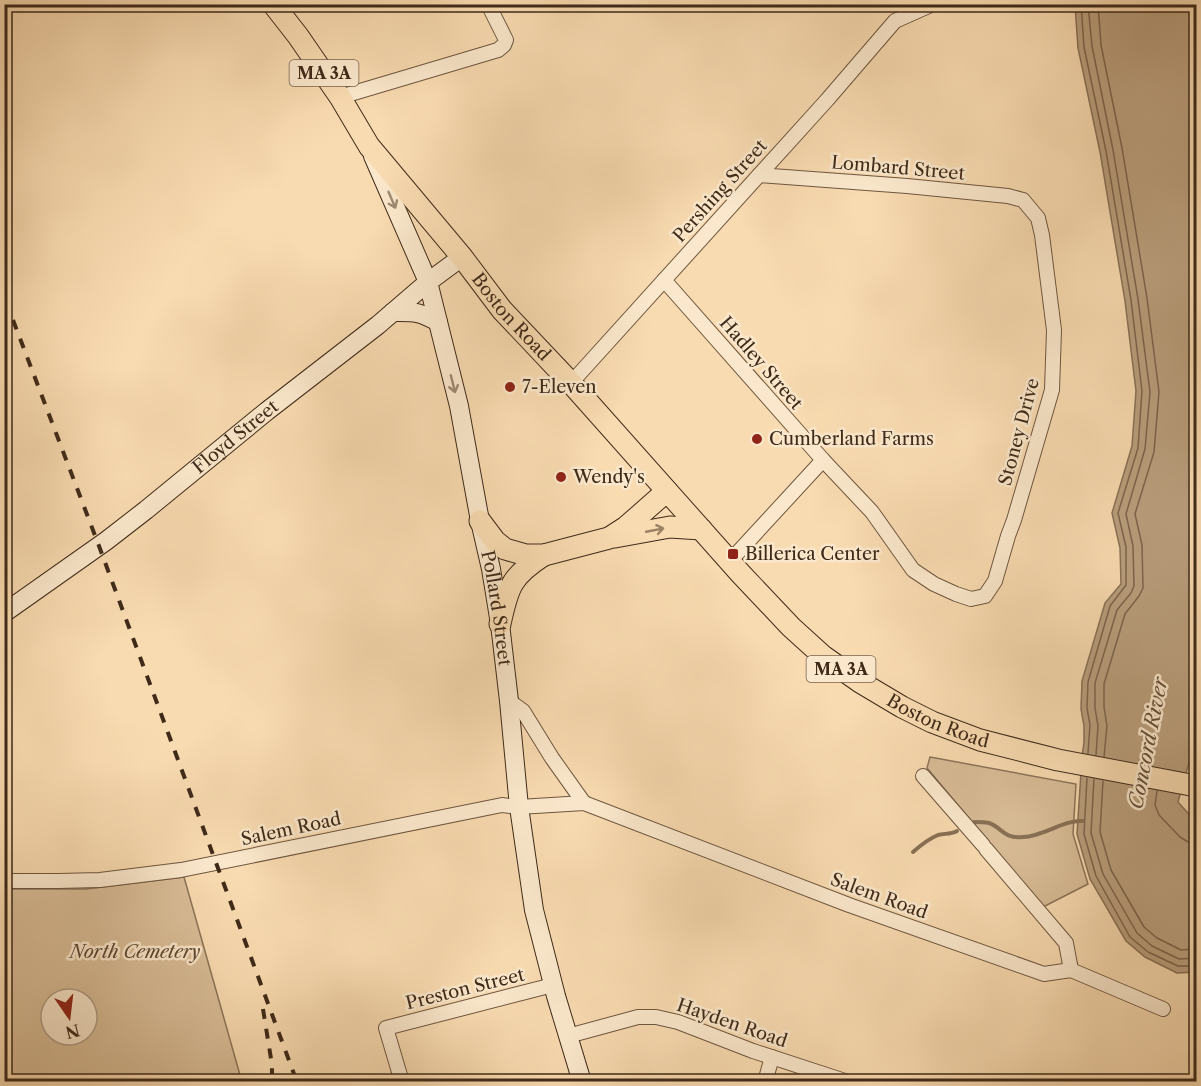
<svg xmlns="http://www.w3.org/2000/svg" width="1201" height="1086" font-family="'Libre Caslon Text',serif">
<style>
.green{fill:#d9bd97;stroke:#8c7458;stroke-width:1.5;fill-rule:evenodd}
.water{fill:#ba9f7d;stroke:#897055;stroke-width:1.5}
.lines{fill:none;stroke-linecap:round;stroke-linejoin:round}
.shore{stroke:#7c644b;stroke-width:1.5}
.stream{stroke:#897055;stroke-width:4}
.minor-casing{stroke:#6e563f;stroke-width:16}
.secondary-casing{stroke:#3f2a19;stroke-width:20}
.primary-casing{stroke:#3f2a19;stroke-width:23}
.minor{stroke:#fbe8cc;stroke-width:14}
.secondary{stroke:#fbe8cc;stroke-width:18}
.primary{stroke:#f9dbb1;stroke-width:21}
.rail{stroke:#3f2a19;stroke-width:4;stroke-dasharray:10 10;stroke-linecap:butt}
.oneway{stroke:#9d8972}
.oneway2{stroke:#9c8265}
.poi-dot{fill:#8f2418;stroke:#fbe8cc;stroke-width:2}
.labels{text-anchor:middle;dominant-baseline:central;stroke-width:5;stroke-linejoin:round;paint-order:stroke}
.shield{fill:#fbe8cc;stroke:#77634f;stroke-width:1.5}
.shield-label{font-size:16px;font-weight:bold;fill:#3f2a19}
.street-label{font-size:18px;fill:#3f2a19;stroke:#fbe8cc}
.poi-label{font-size:18px;fill:#3f2a19;stroke:#fbe8cc;text-anchor:start}
.park-label{font-size:18px;font-style:italic;fill:#5e4732;stroke:#fbe8cc}
.water-label{font-size:20px;font-style:italic;fill:#644d37;stroke:#fbe8cc}
</style>
<rect width="100%" height="100%" fill="#f9dbb1"/>
<filter id="stains"><feTurbulence type="fractalNoise" baseFrequency=".00333" numOctaves="4"/><feColorMatrix values="0 0 0 0 .2 0 0 0 0 .09 0 0 0 0 .02 0 0 0 .5 -.17"/></filter>
<radialGradient id="worn" r=".72"><stop offset=".6" stop-color="#630" stop-opacity="0"/><stop offset="1" stop-color="#630" stop-opacity=".3"/></radialGradient>
<!-- green -->
<g class="green">
<polygon points="930,757 1076,784 1073,834 1088,884 1043,907 927,768"/>
<path d="M184,877L240,1075L218,1082L5,1081V889H86ZM51,999H87V1035H51Z"/>
</g>
<!-- water -->
<polygon class="water" points="1075,5 1196,5 1196,746 1190,759 1178,802 1196,822 1196,972 1177,973 1145,957 1126,941 1090,879 1077,834 1082,757 1084,742 1084,726 1081,709 1082,681 1105,603 1121,584 1120,548 1112,513 1132,446 1136,391 1125,301 1100,152 1078,48"/>
<g class="lines">
<!-- shore -->
<g class="shore">
<polyline points="1081,4 1084,47 1106,151 1131,300 1142,391 1138,448 1118,513 1126,547 1126,585 1110,606 1088,682 1087,708 1090,725 1088,753"/>
<polyline points="1088,4 1092,46 1113,150 1138,299 1150,392 1145,449 1126,514 1133,546 1134,586 1131,593 1117,610 1095,683 1095,708 1098,726 1096,755"/>
<polyline points="1098,4 1101,45 1122,148 1147,298 1159,392 1154,452 1135,514 1142,545 1143,588 1139,596 1125,614 1104,684 1104,707 1107,726 1104,757"/>
<polyline points="1087,778 1084,834 1096,876 1130,937 1148,952 1178,966 1196,966"/>
<polyline points="1094,779 1091,833 1103,874 1137,933 1152,946 1179,959 1196,958"/>
<polyline points="1103,781 1100,832 1111,870 1144,927 1157,938 1181,950 1196,949"/>
<polyline points="1157,791 1155,805 1159,815 1180,837 1188,842 1196,843"/>
</g>
<!-- stream -->
<g class="stream">
<path d="M974,822C979,822 984,822 989,823C1003,828 1003,839 1023,837C1045,836 1062,820 1083,821"/>
<path d="M913,852C921,845 928,839 938,835C944,833 950,835 957,831"/>
</g>
<!-- minor casing -->
<g class="minor-casing">
<g id="minor">
<polyline points="340,97 498,50 504,45 506,40 488,4"/>
<polyline points="664,280 823,460 872,512 913,570 934,584 956,594 971,599 985,596 995,581 1008,536 1014,520 1052,390 1054,330 1042,235 1038,218 1023,200 1008,196 907,186 759,175"/>
<polyline points="571,383 827,100 895,21 933,4"/>
<polyline points="730,561 823,460"/>
<polyline points="509,701 523,711 552,758 584,803"/>
<polyline points="923,776 983,845"/>
<polyline points="986,849 1066,943 1071,970"/>
<polyline points="4,881 58,881 100,880 181,870 502,805 519,807 584,803 849,905 1044,974 1071,970 1163,1009"/>
<polyline points="568,1036 638,1017 656,1017 678,1022 753,1051 848,1082"/>
<polyline points="402,1082 386,1028 553,985"/>
<polyline points="765,1082 772,1057"/>
</g>
</g>
<!-- secondary casing -->
<g class="secondary-casing">
<g id="secondary">
<path id="s1" d="M373,156L428,282L459,406L480,521L491,569L500,624L509,701L519,807L534,910L556,996L582,1082"/>
<path d="M393,312C414,312 419,311 438,322"/>
<path id="s2" d="M4,613L106,541L146,510L267,411L378,325L428,282L462,257"/>
</g>
</g>
<!-- primary casing -->
<g class="primary-casing">
<g id="primary">
<path id="s3" d="M273,4L298,36L340,97L369,146L462,257L502,310L571,383L740,573L791,627L823,656L860,682L902,707L932,722L980,740L1058,760L1196,786"/>
<polyline points="480,521 495,541 505,549 526,555 544,555 609,538 626,527 667,491"/>
<polyline points="615,537 670,527 701,529"/>
<path d="M500,624C508,587 511,576 544,555"/>
</g>
</g>
<!-- minor -->
<use href="#minor" class="minor"/>
<!-- secondary -->
<use href="#secondary" class="secondary"/>
<!-- primary -->
<use href="#primary" class="primary"/>
<!-- rail -->
<g class="rail">
<polyline points="13,320 99,546 297,1082"/>
<polyline points="263,1009 272,1065 272,1082"/>
</g>
</g>
<!-- one-way arrows -->
<defs><path id="oneway-shaft" d="M-6 0H5M1.5-3L5.5 0L1.5 3" fill="none" stroke-width="1.6" stroke-linecap="round" stroke-linejoin="round" transform="scale(1.5)"/></defs>
<g class="oneway">
<use href="#oneway-shaft" transform="translate(392 200) rotate(67)"/>
<use href="#oneway-shaft" transform="translate(453 384) rotate(76)"/>
</g>
<use class="oneway2" href="#oneway-shaft" transform="translate(655 530) rotate(-11)"/>
<!-- markers -->
<g class="poi-dot">
<circle cx="510" cy="387" r="6"/>
<circle cx="757" cy="439" r="6"/>
<circle cx="561" cy="477" r="6"/>
<rect x="727" y="548" width="12" height="12" rx="3"/>
</g>
<g class="labels">
<!-- shield labels -->
<g class="shield">
<rect x="289.5" y="60" width="69" height="26" rx="4.5"/>
<rect x="806.5" y="656" width="69" height="26" rx="4.5"/>
</g>
<g class="shield-label">
<text x="324" y="73">MA 3A</text>
<text x="841" y="669">MA 3A</text>
</g>
<!-- street labels -->
<g class="street-label">
<text transform="translate(898 168) rotate(5)">Lombard Street</text>
<text transform="translate(720 191) rotate(-48)">Pershing Street</text>
<text stroke="none"><textPath href="#s3" startOffset="394">Boston Road</textPath></text>
<text transform="translate(761 363) rotate(49)">Hadley Street</text>
<text transform="translate(1019 432) rotate(-75)">Stoney Drive</text>
<text stroke="none"><textPath href="#s2" startOffset="291">Floyd Street</textPath></text>
<text stroke="none"><textPath href="#s1" startOffset="471">Pollard Street</textPath></text>
<text stroke="none"><textPath href="#s3" startOffset="988">Boston Road</textPath></text>
<text transform="translate(291 829) rotate(-12)">Salem Road</text>
<text transform="translate(879 896) rotate(20)">Salem Road</text>
<text transform="translate(465 989) rotate(-14)">Preston Street</text>
<text transform="translate(732 1023) rotate(19)">Hayden Road</text>
</g>
<!-- poi labels -->
<g class="poi-label">
<text x="522" y="387">7-Eleven</text>
<text x="769" y="439">Cumberland Farms</text>
<text x="573" y="477">Wendy's</text>
<text x="745" y="554">Billerica Center</text>
</g>
<!-- park labels -->
<g class="park-label">
<text x="135" y="952">North Cemetery</text>
</g>
<!-- water labels -->
<g class="water-label">
<text transform="translate(1148 743) rotate(-79)">Concord River</text>
</g>
</g>
<!-- margin -->
<rect width="1201" height="1086" fill="none" stroke="#f9dbb1" stroke-width="24"/>
<rect x="6" y="6" width="1189" height="1074" fill="none" stroke="#3f2a19" stroke-width="3"/>
<rect x="12" y="12" width="1177" height="1062" fill="none" stroke="#3f2a19" stroke-width="1.5"/>
<!-- north arrow -->
<g transform="translate(69 1017) rotate(166)"><circle r="28" fill="#fbe8cc" stroke="#b09c84" stroke-width="1.5"/>
<path d="M0-4.5L10 22L0 15L-10 22Z" fill="#8f2418"/>
<text y="-9" font-size="16" font-weight="bold" text-anchor="middle" fill="#3f2a19">N</text>
</g>
<rect width="100%" height="100%" filter="url(#stains)"/>
<rect width="100%" height="100%" fill="url(#worn)"/>
</svg>
